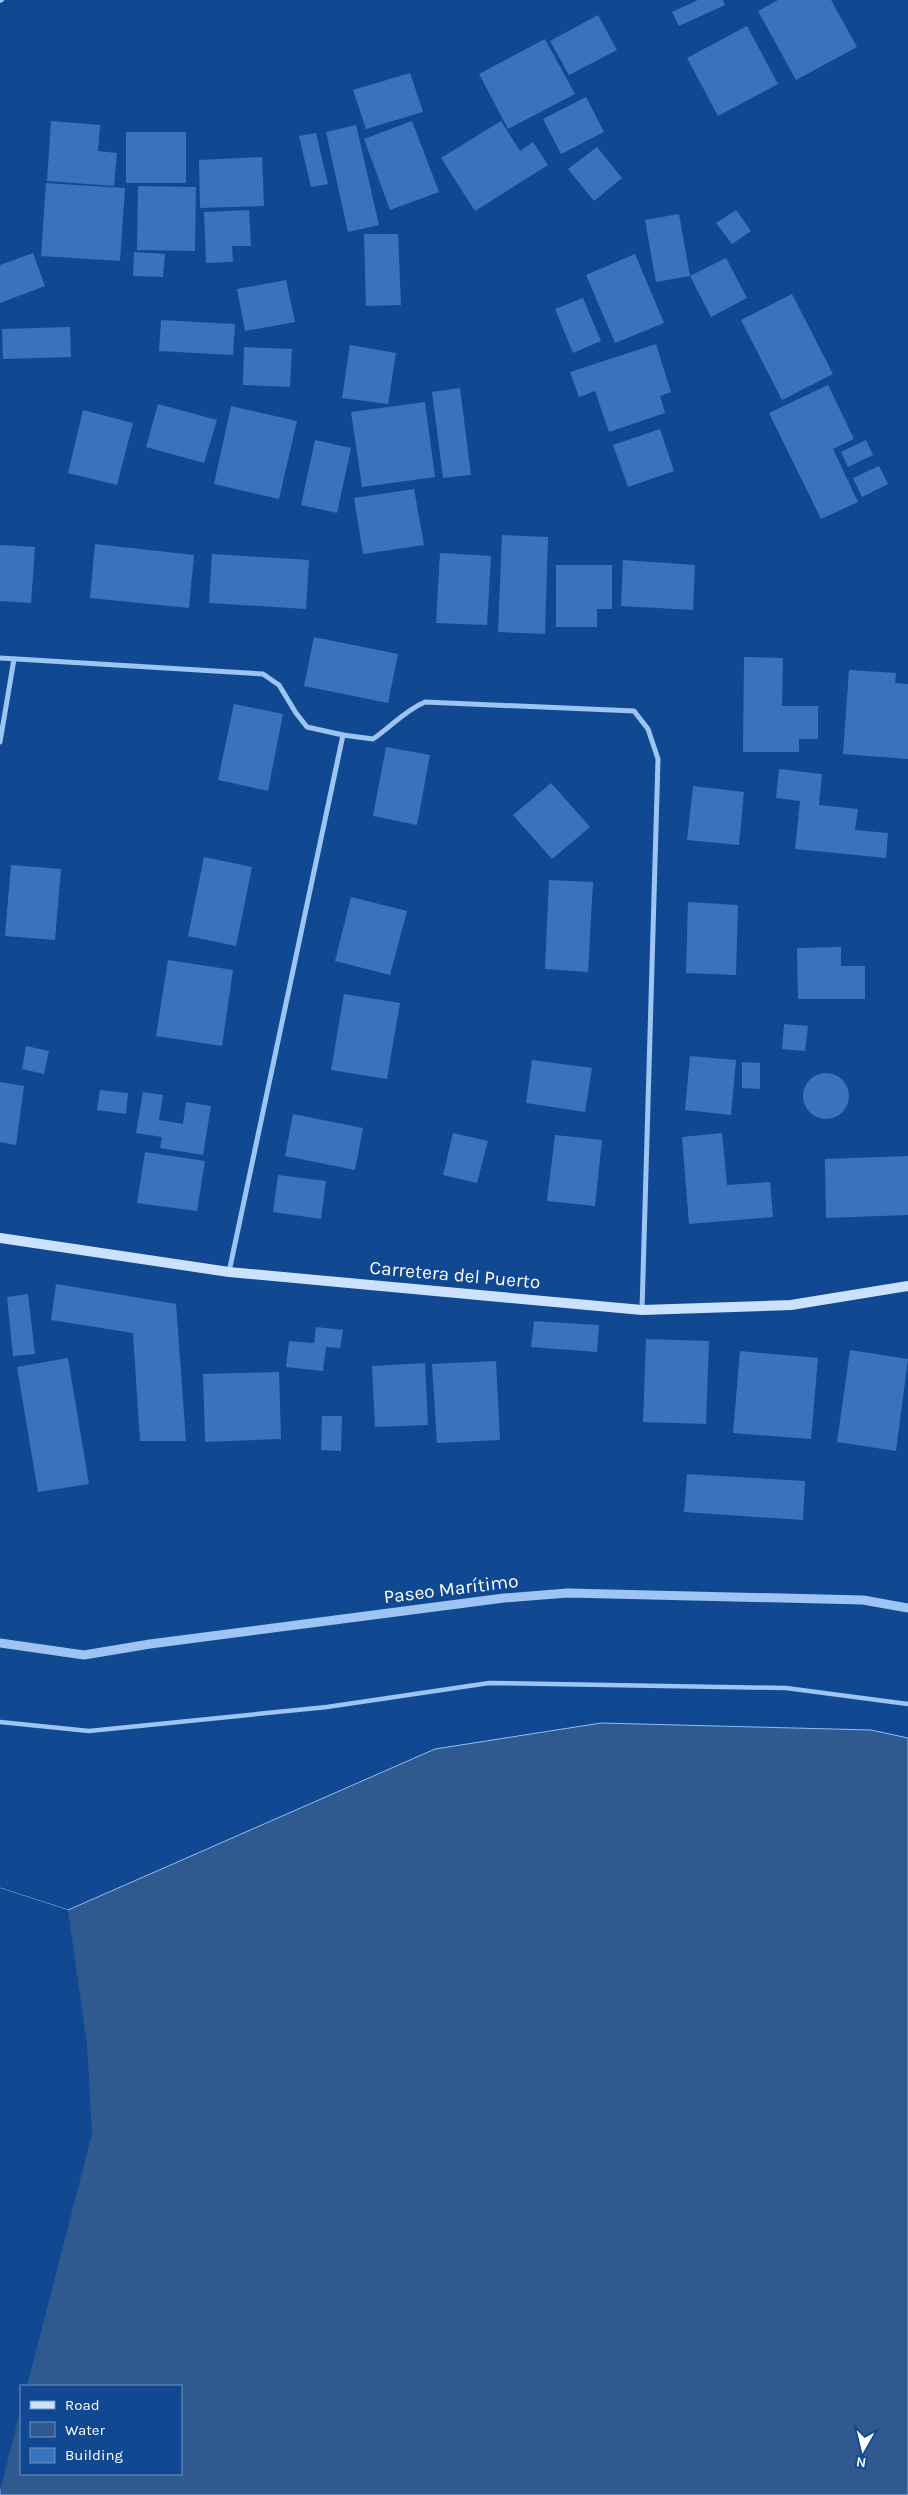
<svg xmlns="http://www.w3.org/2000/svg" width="908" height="2495" font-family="Karla,sans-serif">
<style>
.water{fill:#305990;stroke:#8ebef7;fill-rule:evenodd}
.pier{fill:#104992}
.building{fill:#3973bb}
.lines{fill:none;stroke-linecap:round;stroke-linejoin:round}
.service{stroke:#9dc4f3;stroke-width:4}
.pedestrian{stroke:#9dc4f3;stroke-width:4.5}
.minor{stroke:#9dc4f3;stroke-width:5}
.tertiary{stroke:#9dc4f3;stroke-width:9}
.secondary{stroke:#cce1fd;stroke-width:10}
.labels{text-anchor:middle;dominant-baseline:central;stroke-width:4.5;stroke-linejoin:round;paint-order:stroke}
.street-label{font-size:19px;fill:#fff;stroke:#104992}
</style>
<rect width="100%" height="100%" fill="#104992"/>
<!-- water -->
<path class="water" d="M601,1723L871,1730L908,1738V2495H0V1888L68,1910L435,1749ZM21,2386H181V2474H21Z"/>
<!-- pier -->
<polygon class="pier" points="0,1888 68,1910 87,2044 92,2134 27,2386 21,2386 21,2408 0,2491"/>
<!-- building -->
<g class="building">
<polygon points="698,0 723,0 725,5 679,26 672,12"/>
<polygon points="778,0 831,0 857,47 796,80 758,11"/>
<polygon points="598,15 617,50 569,75 550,41"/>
<polygon points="747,26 778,84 718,116 687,58"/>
<polygon points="545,39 575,94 508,129 479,74"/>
<polygon points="410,73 423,112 366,129 353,90"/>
<polygon points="586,97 604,132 561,154 543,119"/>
<polygon points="51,121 100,125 98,151 117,153 114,186 47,181"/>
<polygon points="412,121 439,192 390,210 364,139"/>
<polygon points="501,121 520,151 533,142 548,165 475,211 441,158"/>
<polygon points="356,125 379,225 348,232 326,132"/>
<rect x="126" y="132" width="60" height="51"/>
<polygon points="316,133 328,184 311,187 299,136"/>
<polygon points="597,147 622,178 594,201 568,169"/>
<polygon points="262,157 264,206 200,208 199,160"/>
<polygon points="46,183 125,188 120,261 41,256"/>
<polygon points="138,186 196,187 195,251 137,250"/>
<polygon points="249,210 251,246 232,246 233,262 206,263 204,212"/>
<polygon points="736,210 751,231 732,244 716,223"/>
<polygon points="679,214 690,276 726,258 747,298 711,317 690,276 656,282 645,220"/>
<polygon points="364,234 398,234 401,305 366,306"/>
<polygon points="134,252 165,254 163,277 133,276"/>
<polygon points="33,253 45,286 0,303 0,265"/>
<polygon points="635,254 664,323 615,343 586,275"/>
<polygon points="286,280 295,322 245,331 237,289"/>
<polygon points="792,294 833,374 782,400 741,320"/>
<polygon points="583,298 601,341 573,353 555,309"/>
<polygon points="161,320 235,324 233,355 159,351"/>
<polygon points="70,327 71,357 3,359 2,329"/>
<polygon points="656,344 671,392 660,396 665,413 609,432 595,391 579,397 570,372"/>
<polygon points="350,345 396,353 388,404 342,398"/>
<polygon points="244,347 292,349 290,387 243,385"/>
<polygon points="828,385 854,439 833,449 858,502 821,519 769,413"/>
<polygon points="460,388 471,475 443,478 432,392"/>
<polygon points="425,402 435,477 362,487 351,412"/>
<polygon points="158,404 217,420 204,463 146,447"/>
<polygon points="231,406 297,421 279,499 214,484"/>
<polygon points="83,410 133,423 117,485 68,473"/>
<polygon points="660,429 674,471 628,487 613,445"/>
<polygon points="315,440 351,448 337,513 301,505"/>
<polygon points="866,440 873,455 848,467 841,452"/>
<polygon points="879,466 888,484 862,497 853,478"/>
<polygon points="414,489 424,545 363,554 354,498"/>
<polygon points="502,535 548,537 545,634 498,632"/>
<polygon points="95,544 194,555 189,608 90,598"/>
<polygon points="0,545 35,547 31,603 0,601"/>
<polygon points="440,553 491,556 487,625 436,623"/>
<polygon points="212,554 309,560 306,609 209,603"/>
<polygon points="623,560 695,565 693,610 621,606"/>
<polygon points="556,565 612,565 612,609 597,609 597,627 556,627"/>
<polygon points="314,637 398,654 388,703 304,686"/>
<polygon points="744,657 783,658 782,706 818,706 818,739 799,739 799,752 743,752"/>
<polygon points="849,670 896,673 895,683 908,684 908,759 843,754"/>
<polygon points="234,704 283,714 268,791 218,780"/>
<polygon points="386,747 430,755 417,825 373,816"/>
<polygon points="779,769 822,774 819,805 858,809 855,830 888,833 886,858 795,849 800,801 776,798"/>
<polygon points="551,783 590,827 552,859 513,815"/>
<polygon points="693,786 744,792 739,845 687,840"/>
<polygon points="204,857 252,867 236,946 188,936"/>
<polygon points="11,865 61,869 55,940 5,936"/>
<polygon points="549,880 593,882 588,972 545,969"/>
<polygon points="351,897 407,911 390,975 335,961"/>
<polygon points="688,902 738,905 736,975 686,973"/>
<polygon points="841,947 841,966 865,966 865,999 798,999 797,948"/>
<polygon points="168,960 233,970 222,1046 156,1036"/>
<polygon points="344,994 400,1003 387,1079 331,1070"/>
<polygon points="784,1024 808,1026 805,1051 782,1049"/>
<polygon points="26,1046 49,1051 44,1074 22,1069"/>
<polygon points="690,1056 736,1060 731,1115 685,1110"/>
<polygon points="532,1060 592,1068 585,1112 526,1103"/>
<polygon points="742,1062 760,1063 760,1089 742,1088"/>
<circle cx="826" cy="1096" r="23"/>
<polygon points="0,1082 24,1086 16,1145 0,1142"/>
<polygon points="100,1090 128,1093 126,1114 97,1110"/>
<polygon points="143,1092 163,1095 159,1120 183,1124 186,1102 211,1106 203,1155 160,1148 162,1137 136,1133"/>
<polygon points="293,1114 363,1128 355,1170 285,1156"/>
<polygon points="453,1133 488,1141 477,1183 443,1175"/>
<polygon points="722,1133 727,1185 770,1182 773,1217 689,1224 682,1137"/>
<polygon points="555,1135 602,1140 595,1206 547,1201"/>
<polygon points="145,1152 205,1161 197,1211 137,1203"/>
<polygon points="908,1156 908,1215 826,1218 825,1159"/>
<polygon points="278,1175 326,1181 321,1219 273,1212"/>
<polygon points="56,1284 176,1304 186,1441 140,1441 133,1333 51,1320"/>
<polygon points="28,1294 35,1354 13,1356 7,1297"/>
<polygon points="534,1321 599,1325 597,1352 531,1347"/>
<polygon points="316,1327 343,1330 340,1348 326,1347 323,1371 286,1367 289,1341 314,1343"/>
<polygon points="646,1339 709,1341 706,1424 643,1422"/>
<polygon points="850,1350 908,1359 896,1451 837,1442"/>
<polygon points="740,1351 818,1358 811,1439 733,1433"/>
<polygon points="68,1358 89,1484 38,1492 17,1367"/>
<polygon points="496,1361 500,1440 437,1443 432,1364"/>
<polygon points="425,1363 428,1425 375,1427 372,1366"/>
<polygon points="279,1372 281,1439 205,1442 203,1374"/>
<polygon points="322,1416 342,1416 341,1451 321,1450"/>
<polygon points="687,1474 805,1481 803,1520 684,1512"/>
</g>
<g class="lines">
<!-- service -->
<polyline class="service" points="0,1 2,0"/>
<!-- pedestrian -->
<polyline class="pedestrian" points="0,1722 89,1731 327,1707 489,1683 786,1688 908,1704"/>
<!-- minor -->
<g class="minor">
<path d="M0,658L263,674L279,685L296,713L307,727L343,735L373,739C391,727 404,711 425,702L634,711L648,729L658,759L642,1310"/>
<polyline points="0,742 14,659"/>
<polyline points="229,1272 343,735"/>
</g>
<!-- tertiary -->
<polyline class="tertiary" points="0,1643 84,1655 150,1644 504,1598 568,1593 863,1600 908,1608"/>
<!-- secondary -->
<polyline class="secondary" points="0,1238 229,1272 642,1310 791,1305 908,1286"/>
</g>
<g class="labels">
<!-- street labels -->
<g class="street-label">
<text transform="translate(455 1275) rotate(5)">Carretera del Puerto</text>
<text transform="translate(451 1589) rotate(-7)">Paseo Marítimo</text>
</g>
</g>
<!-- legend -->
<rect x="20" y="2385" width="162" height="90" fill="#104992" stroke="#7092be"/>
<rect x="30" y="2401" width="25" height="8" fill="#cce1fd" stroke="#7092be"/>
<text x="65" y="2410" font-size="15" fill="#ffffff">Road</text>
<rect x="30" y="2422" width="25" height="15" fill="#305990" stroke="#7092be"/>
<text x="65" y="2435" font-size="15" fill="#ffffff">Water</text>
<rect x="30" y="2448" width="25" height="15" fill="#3973bb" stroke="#7092be"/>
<text x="65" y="2460" font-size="15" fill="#ffffff">Building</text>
<!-- north arrow -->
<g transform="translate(863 2450) rotate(188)" stroke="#104992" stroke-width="4" paint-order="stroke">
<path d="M0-4L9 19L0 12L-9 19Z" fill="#ffffff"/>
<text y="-8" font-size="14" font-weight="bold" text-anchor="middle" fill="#ffffff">N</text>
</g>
</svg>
